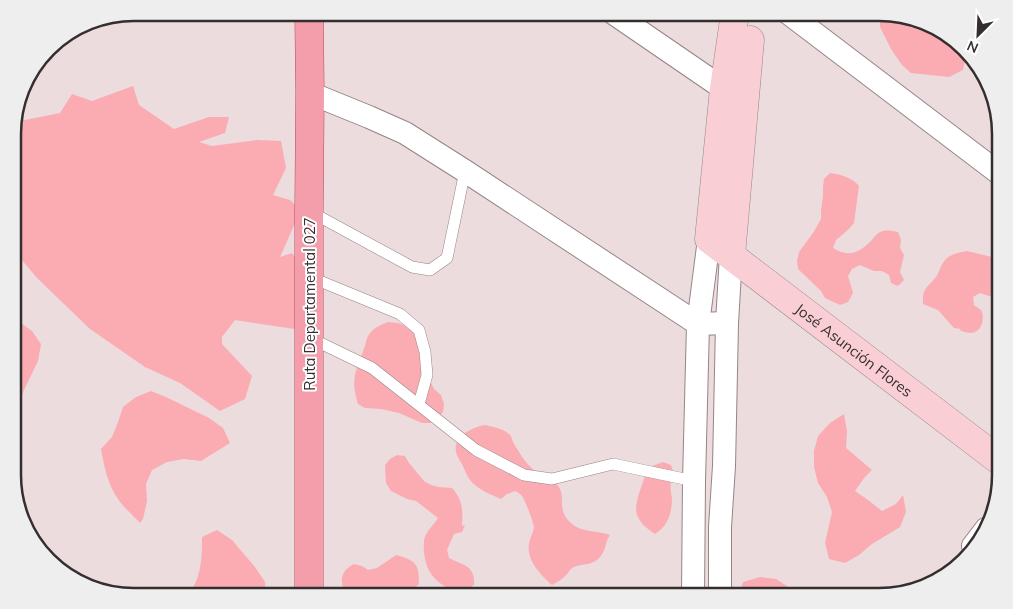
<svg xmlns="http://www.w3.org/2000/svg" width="1013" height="609" font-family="Mulish,sans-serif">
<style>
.green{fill:#faacb2}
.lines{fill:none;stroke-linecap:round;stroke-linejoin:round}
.lane-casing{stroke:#958586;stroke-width:12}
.street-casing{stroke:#958586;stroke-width:24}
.secondary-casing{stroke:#958586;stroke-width:29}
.primary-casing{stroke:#ad4d5b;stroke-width:29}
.lane{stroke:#fff;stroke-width:11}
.street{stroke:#fff;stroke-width:22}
.secondary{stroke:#faced5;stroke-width:28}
.primary{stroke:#f59eab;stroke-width:28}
.labels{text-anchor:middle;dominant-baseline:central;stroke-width:4;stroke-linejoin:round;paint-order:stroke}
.street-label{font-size:15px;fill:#352e2f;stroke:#fff}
.rim{fill:none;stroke:#352e2f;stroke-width:2.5}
</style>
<rect width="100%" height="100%" fill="#eddcdd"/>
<!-- green -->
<g class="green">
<polygon points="880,13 940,29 966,56 963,70 949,77 911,73 902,65 891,49 880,27"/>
<polygon points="133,86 139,105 174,129 209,117 229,117 225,133 199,142 212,146 257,140 281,141 286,168 273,195 290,200 301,210 280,257 292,253 322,292 301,330 235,320 222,337 222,344 252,376 245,399 220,411 180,383 145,367 90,329 38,279 14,251 14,118 25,120 60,113 72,94 92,101"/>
<path d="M830,173C841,175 852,177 859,186L854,223L849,229L836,240L833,248C848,257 858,254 871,241C874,237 878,232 883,231C888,229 893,231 898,232L901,240L900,248L904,255L900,272L904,280L898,286L891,283L889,275L882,271H874L860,265L852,269L848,276L853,293L848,302L840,305L825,298L821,291L798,269L797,261L799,252L813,233L821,219V211L823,195V187L824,179Z"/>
<path d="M967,251L992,257L1000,256V298H995L980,293L973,297L974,305C976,307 979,308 981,310C985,317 982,329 975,332C970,334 964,332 959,330L961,329L954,328L938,310L923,304C922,288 927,288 936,277C939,273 940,267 943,263C947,255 959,252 967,251Z"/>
<polygon points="14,312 18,321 32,331 41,344 38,361 24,390 18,406 14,421 15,438 14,439"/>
<path d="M388,322L398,323L414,329L429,379L434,389L441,395L444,404L443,412L437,419L430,423H422L399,413L381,409L365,408L358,404C350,377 356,371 365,346C366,341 367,336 371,332C375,327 383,324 388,322Z"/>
<path d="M151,391L166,397L209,418L223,428L230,443L201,461L184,459L167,462L152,470L146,484L147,501L143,519L140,523C133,515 124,508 118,499C108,485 104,466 101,449L112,437L118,422L123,407L136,397Z"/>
<polygon points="844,414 847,431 846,448 872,470 864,478 855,491 868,500 882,511 896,504 903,495 906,512 900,527 872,544 859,555 845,563 829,559 825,543 832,512 827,497 818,483 814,467 814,451 818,436 830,423"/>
<path d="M485,425C493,427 505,429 510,435C512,437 512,440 513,442C519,452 525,463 534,470C541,476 554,479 559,487C566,500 556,509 571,523C582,533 597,530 610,535C605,542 606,551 600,557C593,566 583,563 574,567C570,569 569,572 566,575C562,580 557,582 552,585C540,574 526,560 529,543C530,538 533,533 534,528C534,523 525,500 522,496C520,494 518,492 515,491L507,494L501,499C490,494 478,490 470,480C467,476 465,471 463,466C461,462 457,457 456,452C453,436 473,427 485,425Z"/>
<path d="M397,455L405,456L409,463L424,481L431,485L439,487L452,488C463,500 463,511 462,526L465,525L462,532L454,534L447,550L449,558C464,566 475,565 474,585C469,588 465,591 459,591C449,591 435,581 430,572C425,564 423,551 424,541C425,532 433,526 438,518L416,501L407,499L391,491L386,483L385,465L390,459Z"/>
<path d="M663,462L671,465L674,474C673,476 671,479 671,482C670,487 671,493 672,498C672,513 668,526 655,534C649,530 641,524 638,517C631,506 645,481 647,468Z"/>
<path d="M217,530L232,540L255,567L265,582L266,596H186C189,593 193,588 195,584C202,569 202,552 202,537Z"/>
<path d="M396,555C416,561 419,563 419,584L406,596H348C339,584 339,571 354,564L362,566L368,570L377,568Z"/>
<polygon points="760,577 776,579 790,588 789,596 739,596 743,582"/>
</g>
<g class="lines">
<!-- lane casing -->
<g class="lane-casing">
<g id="lane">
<polyline points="309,211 412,267 430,270 447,258 465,171"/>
<polyline points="310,277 400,314 419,330 425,352 427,375 419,404"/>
<polyline points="310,338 372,368 476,450 524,475 552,479 613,464 694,481"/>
</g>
</g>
<!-- street casing -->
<g class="street-casing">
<g id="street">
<polyline points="613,13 724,89"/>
<polyline points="788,13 1000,174"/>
<polyline points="310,93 369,117 405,133 465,171 698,324 727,323"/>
<polyline points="973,546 986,529"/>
<polyline points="693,596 694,481 698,324 709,239"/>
<polyline points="720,596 720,527 724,466 727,323 731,255"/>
</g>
</g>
<!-- secondary casing -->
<g class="secondary-casing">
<g id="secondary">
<path id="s1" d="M735,13L724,89L709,239L1000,461"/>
<polyline points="731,255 750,40"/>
</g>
</g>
<!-- primary casing -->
<g class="primary-casing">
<polyline id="primary" points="309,596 309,210 310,93 309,13"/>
</g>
<!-- lane -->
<use href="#lane" class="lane"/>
<!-- street -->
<use href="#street" class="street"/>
<!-- secondary -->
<use href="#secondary" class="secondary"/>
<!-- primary -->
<use href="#primary" class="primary"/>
</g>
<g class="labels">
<!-- street labels -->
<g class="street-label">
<text transform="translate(309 304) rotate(-90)">Ruta Departamental 027</text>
<text stroke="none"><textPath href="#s1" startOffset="410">José Asunción Flores</textPath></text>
</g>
</g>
<!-- crop -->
<path d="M0 0H1013V609H0ZM134 21H879A113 113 0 0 1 992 134V475A113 113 0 0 1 879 588H134A113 113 0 0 1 21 475V134A113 113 0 0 1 134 21Z" fill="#efeeee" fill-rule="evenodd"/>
<path class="rim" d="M134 21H879A113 113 0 0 1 992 134V475A113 113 0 0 1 879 588H134A113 113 0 0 1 21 475V134A113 113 0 0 1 134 21Z"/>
<!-- north arrow -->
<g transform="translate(978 35) rotate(204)" stroke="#ffffff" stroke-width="4" paint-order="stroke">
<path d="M0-4L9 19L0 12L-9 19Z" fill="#352e2f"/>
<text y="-8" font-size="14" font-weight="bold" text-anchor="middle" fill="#352e2f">N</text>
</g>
</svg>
